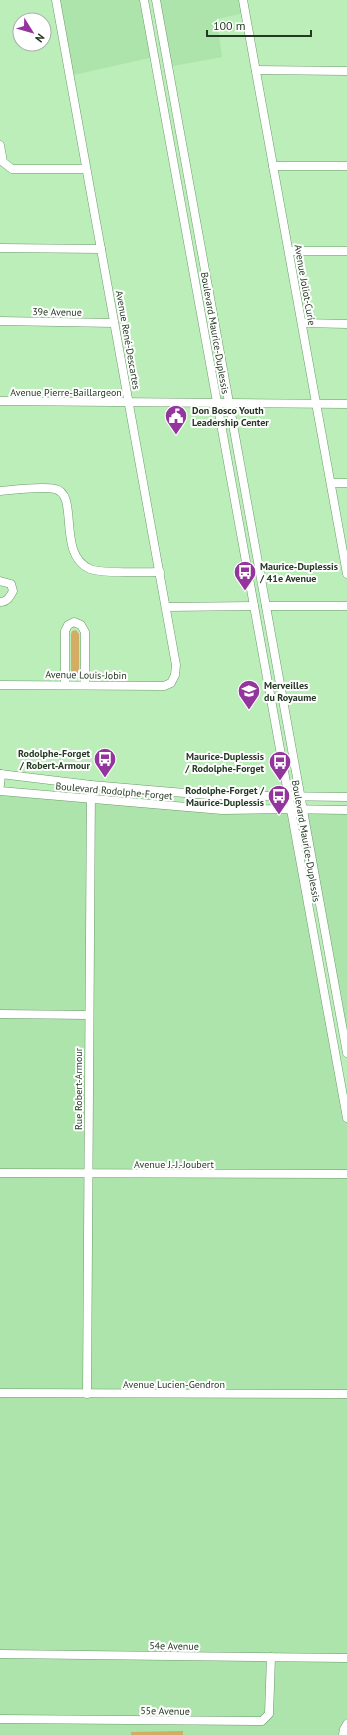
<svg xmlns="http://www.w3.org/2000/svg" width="347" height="1735" font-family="'PT Sans',sans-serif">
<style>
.built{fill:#ade4ab}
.green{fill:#d2ad63}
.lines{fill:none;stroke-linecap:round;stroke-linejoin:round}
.minor-casing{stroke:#6c9b6b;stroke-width:9}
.minor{stroke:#fff;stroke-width:8}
.labels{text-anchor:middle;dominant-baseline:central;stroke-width:4;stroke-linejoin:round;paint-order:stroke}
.street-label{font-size:10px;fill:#243824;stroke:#fff}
.poi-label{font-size:10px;font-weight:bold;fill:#243824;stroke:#fff;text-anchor:start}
</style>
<rect width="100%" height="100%" fill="#bceeba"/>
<!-- built -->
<g class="built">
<polygon points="56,0 144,0 154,57 69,76"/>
<polygon points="156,0 243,0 245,13 217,19 222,57 168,67"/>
<polygon points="0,791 222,810 291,809 347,1122 347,1735 0,1735"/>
<polygon points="304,810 347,810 347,1051"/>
</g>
<!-- green -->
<g class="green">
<polygon points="76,630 79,634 79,674 71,675 71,634 72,631"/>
<polygon points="183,1731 183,1735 131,1735 131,1732"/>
</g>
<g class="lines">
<!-- minor casing -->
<g class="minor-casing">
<g id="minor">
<polyline points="144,0 347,1118"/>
<polyline points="156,0 347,1053"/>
<polyline points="243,0 347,574"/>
<polyline points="256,70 347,71"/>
<polyline points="0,145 3,162 12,169 86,169"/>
<polyline points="273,166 347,166"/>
<polyline points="0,248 101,249"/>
<polyline points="289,251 347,251"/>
<polyline points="0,321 114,323"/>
<polyline points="302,323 347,324"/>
<polyline points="0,401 347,404"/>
<polyline points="331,483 347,483"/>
<path d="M0,491C15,490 40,486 55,489C80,494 56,554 90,569C102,574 146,572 160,572"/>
<path d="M0,581L11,584L13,591C10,597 7,602 0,602"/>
<polyline points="266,606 347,606"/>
<polyline points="167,607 254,606"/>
<polyline points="65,684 65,631 68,625 74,622 81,625 85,632 85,685"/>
<polyline points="0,685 164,686 171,683 175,675 176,665 56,0"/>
<polyline points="0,774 91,785 208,795 347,797"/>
<polyline points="0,785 1,774"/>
<polyline points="0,791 222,810 280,809 347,810"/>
<polyline points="0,1014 88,1015"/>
<polyline points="0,1173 347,1174"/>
<polyline points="0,1393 347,1394"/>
<polyline points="87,1394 91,785"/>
<polyline points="0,1654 347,1658"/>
<polyline points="0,1719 262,1721 269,1714 271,1657"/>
<polyline points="343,1735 344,1729 347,1724"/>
</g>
</g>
<!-- minor -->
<use href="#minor" class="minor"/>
</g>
<!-- icons -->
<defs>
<g id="civic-pin" transform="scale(1.15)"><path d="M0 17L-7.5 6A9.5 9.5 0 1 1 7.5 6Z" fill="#94359e" stroke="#fff"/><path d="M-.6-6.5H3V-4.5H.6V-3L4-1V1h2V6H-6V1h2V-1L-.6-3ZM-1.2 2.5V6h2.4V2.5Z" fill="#fff"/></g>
<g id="bus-pin" transform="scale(1.15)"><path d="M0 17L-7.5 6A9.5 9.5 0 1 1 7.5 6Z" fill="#94359e" stroke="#fff"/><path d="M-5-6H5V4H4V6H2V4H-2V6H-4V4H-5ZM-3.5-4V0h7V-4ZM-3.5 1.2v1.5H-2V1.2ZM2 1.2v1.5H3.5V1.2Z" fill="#fff"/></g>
<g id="school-pin" transform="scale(1.15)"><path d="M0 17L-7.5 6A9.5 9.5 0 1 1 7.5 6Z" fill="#94359e" stroke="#fff"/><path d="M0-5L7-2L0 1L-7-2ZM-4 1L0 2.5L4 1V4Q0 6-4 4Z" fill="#fff"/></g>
</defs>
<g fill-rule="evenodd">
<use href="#civic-pin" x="176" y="416"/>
<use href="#bus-pin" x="245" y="572"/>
<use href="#school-pin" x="249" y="691"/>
<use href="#bus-pin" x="105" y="759"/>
<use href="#bus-pin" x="280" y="762"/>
<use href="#bus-pin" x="279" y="796"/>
</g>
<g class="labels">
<!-- street labels -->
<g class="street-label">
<text transform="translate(305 285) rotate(80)">Avenue Joliot-Curie</text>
<text transform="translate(57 312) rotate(1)">39e Avenue</text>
<text transform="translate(215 333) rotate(80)">Boulevard Maurice-Duplessis</text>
<text transform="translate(128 340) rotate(80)">Avenue René-Descartes</text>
<text x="66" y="392">Avenue Pierre-Baillargeon</text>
<text transform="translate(86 675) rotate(1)">Avenue Louis-Jobin</text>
<text transform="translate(114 791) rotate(5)">Boulevard Rodolphe-Forget</text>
<text transform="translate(306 841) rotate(80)">Boulevard Maurice-Duplessis</text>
<text transform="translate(78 1089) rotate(-90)">Rue Robert-Armour</text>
<text x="174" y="1164">Avenue J.-J.-Joubert</text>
<text x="174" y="1384">Avenue Lucien-Gendron</text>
<text transform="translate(174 1646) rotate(1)">54e Avenue</text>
<text transform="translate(165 1711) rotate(1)">55e Avenue</text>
</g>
<!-- poi labels -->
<g class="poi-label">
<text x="192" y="410">Don Bosco Youth<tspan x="192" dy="12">Leadership Center</tspan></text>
<text x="260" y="566">Maurice-Duplessis<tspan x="260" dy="12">/ 41e Avenue</tspan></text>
<text x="264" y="685">Merveilles<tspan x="264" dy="12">du Royaume</tspan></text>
<text x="90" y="753" text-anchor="end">Rodolphe-Forget<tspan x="90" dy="12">/ Robert-Armour</tspan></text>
<text x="264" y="756" text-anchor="end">Maurice-Duplessis<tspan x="264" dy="12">/ Rodolphe-Forget</tspan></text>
<text x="264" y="790" text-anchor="end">Rodolphe-Forget /<tspan x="264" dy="12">Maurice-Duplessis</tspan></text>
</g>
</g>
<!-- north arrow -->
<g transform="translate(32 32) rotate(127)"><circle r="19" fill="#ffffff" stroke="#a7afa7"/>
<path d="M0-3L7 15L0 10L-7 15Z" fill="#94359e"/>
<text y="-6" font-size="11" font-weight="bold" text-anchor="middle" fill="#243824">N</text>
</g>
<!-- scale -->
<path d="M207 30v6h104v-6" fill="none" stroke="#243824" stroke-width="2"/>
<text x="213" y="30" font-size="12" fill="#243824" stroke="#ffffff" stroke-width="3" paint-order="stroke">100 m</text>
</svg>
